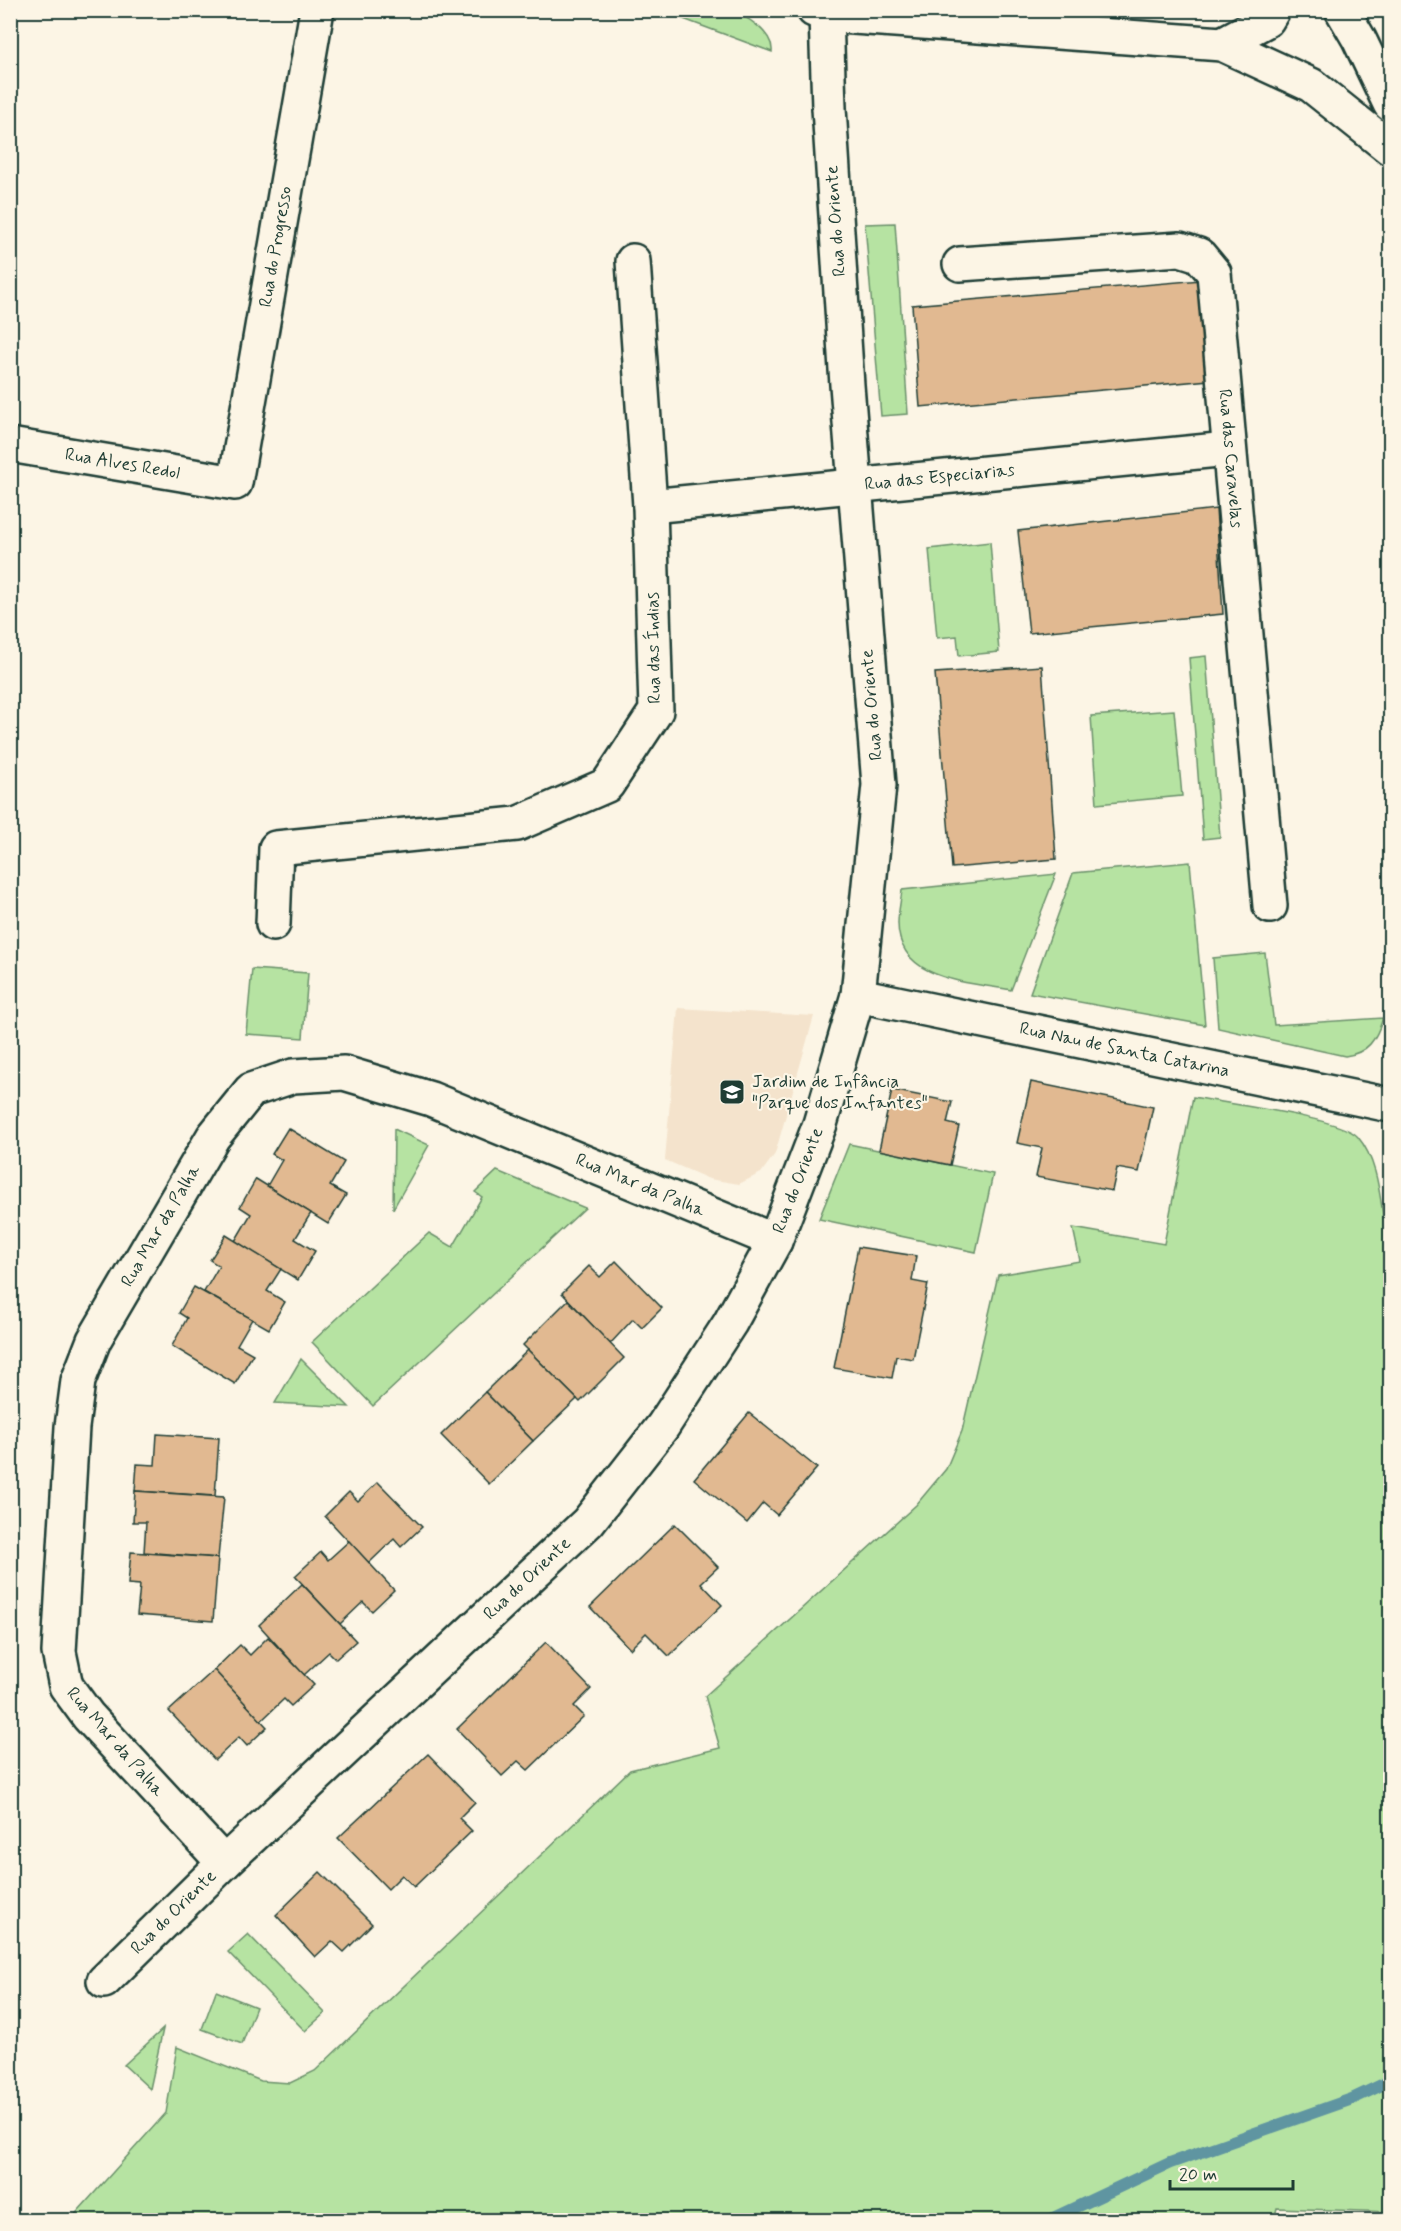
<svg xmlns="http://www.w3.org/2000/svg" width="1401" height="2231" font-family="Mynerve,sans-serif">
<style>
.built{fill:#f4e3cc}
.green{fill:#b6e3a2;stroke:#6a906b;stroke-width:1.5}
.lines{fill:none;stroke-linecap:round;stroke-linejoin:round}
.stream{stroke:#5e95a1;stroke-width:12}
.building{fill:#e1b991;stroke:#1f3d34;stroke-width:1.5}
.minor-casing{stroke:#1f3d34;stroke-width:38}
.minor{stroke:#fcf5e5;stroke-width:33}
.labels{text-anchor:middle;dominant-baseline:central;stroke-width:4.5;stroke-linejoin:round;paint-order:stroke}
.street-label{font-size:18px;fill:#1f3d34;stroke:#fcf5e5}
.poi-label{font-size:18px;fill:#1f3d34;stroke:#fcf5e5;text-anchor:start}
</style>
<rect width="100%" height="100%" fill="#fcf5e5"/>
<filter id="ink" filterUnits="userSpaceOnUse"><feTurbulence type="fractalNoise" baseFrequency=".0167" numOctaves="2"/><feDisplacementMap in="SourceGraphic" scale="12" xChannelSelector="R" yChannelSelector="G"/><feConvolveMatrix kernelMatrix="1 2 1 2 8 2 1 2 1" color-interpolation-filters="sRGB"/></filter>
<g filter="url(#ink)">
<!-- built -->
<polygon class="built" points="678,1008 814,1016 775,1154 761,1173 739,1184 709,1179 665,1160"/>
<!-- green -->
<g class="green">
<path d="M662,11C682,10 707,7 727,10C745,14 774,33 772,52Z"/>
<polygon points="895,223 908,414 881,416 865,224"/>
<polygon points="990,542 999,652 959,656 957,636 937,638 929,549"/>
<polygon points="1206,656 1220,837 1203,839 1189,658"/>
<polygon points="1174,710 1182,796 1097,804 1091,716"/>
<polygon points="1190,862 1205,1025 1030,993 1073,873"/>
<path d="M1056,874L1011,990C969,982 898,981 898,923C898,912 901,900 902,890Z"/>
<path d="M1265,953L1274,1025L1383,1018C1376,1040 1368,1053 1345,1056L1218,1028L1213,958Z"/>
<polygon points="252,969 308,973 303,1038 246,1034"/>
<path d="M1193,1097C1223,1103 1343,1118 1358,1137C1379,1162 1380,1201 1386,1233L1390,1244V2212L1277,2208L1274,2220H70L166,2113L177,2047L261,2081L290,2083L315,2071L630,1770L720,1748L705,1696L916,1505L946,1469L962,1431L998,1275L1080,1261L1073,1228L1164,1244Z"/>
<polygon points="394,1129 429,1145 393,1209"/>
<polygon points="849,1144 993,1174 976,1252 819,1219"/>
<polygon points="497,1171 585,1208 373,1406 312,1342 429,1233 453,1247 482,1197 475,1192"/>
<polygon points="301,1359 349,1407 275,1403"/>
<polygon points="248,1934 325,2013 305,2031 228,1952"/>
<polygon points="216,1991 256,2007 242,2044 202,2029"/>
<polygon points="163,2029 150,2089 124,2065"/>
</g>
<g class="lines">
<!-- stream -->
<polyline class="stream" points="1049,2220 1170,2163 1352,2099 1390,2081"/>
</g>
<!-- building -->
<g class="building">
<polygon points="1201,280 1209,380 920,407 912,305"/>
<polygon points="1216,509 1223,614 1029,633 1018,531"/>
<polygon points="1042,666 1056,859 952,868 935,673"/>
<polygon points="1031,1082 1153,1107 1139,1172 1117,1168 1112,1191 1036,1177 1042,1148 1017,1143"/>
<polygon points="892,1090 952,1102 947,1123 959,1126 950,1165 879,1150"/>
<polygon points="288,1128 344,1162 330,1186 346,1195 328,1224 267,1186 282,1160 272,1154"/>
<polygon points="256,1179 311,1213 295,1239 315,1251 298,1280 235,1241 251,1214 240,1207"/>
<polygon points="226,1235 281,1269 267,1291 285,1302 269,1329 204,1292 219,1266 210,1260"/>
<polygon points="858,1247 916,1256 912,1281 928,1284 913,1359 896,1356 892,1378 834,1368"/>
<polygon points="616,1261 662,1308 642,1328 633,1319 610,1344 562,1293 589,1266 600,1277"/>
<polygon points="194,1287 252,1319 237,1345 253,1354 235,1384 172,1346 187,1318 179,1313"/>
<polygon points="568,1300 624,1358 580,1402 523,1345"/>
<polygon points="528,1350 577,1399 533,1441 485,1392"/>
<polygon points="485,1392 533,1441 489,1484 441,1435"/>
<polygon points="749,1413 817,1468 777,1515 763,1503 747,1523 694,1479"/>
<polygon points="157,1434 219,1438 215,1496 135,1491 137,1464 155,1465"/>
<polygon points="378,1482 422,1527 401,1547 394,1539 369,1563 325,1516 349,1492 358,1501"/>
<polygon points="135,1491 224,1497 218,1558 144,1552 146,1522 133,1522"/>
<polygon points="675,1524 718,1567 701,1583 722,1605 669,1656 646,1633 630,1649 590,1607"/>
<polygon points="349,1541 394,1590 372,1611 363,1602 340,1624 295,1576 321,1552 328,1560"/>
<polygon points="131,1552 218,1558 213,1621 137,1615 140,1585 128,1584"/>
<polygon points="302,1584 356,1641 336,1659 329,1652 304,1675 259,1625"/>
<polygon points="268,1637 314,1685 291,1706 284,1699 261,1721 214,1670 240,1645 250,1655"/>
<polygon points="546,1642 591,1689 574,1706 584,1716 528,1770 518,1761 502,1776 457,1729"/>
<polygon points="214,1670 267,1727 247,1746 239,1737 215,1760 169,1711"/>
<polygon points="428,1754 475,1802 459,1818 472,1831 414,1887 402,1875 388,1889 338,1838"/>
<polygon points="320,1872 372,1924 344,1952 332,1941 315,1957 276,1915"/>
</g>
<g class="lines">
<!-- minor casing -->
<g class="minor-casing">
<g id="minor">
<polyline points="814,10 826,15 1222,44 1311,85 1390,148"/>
<polyline points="1342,10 1359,39 1390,104"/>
<polyline points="1222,44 1267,20 1273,10"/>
<path id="s1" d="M960,264L1180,249L1199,255L1214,273L1270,906"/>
<path id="s2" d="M10,445L235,483L317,10"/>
<path id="s3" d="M650,506L1228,449"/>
<polyline points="273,924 276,848 517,824 607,785 656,711 650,506 633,261"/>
<path id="s4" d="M858,995L1390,1105"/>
<path id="s5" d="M224,1863L88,1716L66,1686L59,1652L72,1427L78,1381L94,1340L213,1137L251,1090L293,1076L344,1073L431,1099L775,1241"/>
<path id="s6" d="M104,1981L224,1863L588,1522L663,1426L730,1323L775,1241L820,1124L858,995L879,785L847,385L829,108L826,15"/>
</g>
</g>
<!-- minor -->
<use href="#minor" class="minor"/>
</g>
</g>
<!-- icons -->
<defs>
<g id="school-square" transform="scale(1.35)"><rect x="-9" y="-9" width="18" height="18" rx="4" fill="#1f3d34" stroke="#fcf5e5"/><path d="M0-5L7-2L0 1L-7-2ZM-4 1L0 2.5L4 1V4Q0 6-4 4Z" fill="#fff"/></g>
</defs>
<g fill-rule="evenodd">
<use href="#school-square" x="732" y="1092"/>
</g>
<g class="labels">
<!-- street labels -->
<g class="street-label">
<text transform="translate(836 221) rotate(-94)">Rua do Oriente</text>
<text stroke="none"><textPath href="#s2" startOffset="468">Rua do Progresso</textPath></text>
<text stroke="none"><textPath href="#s1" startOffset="450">Rua das Caravelas</textPath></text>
<text stroke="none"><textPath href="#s2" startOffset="114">Rua Alves Redol</textPath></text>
<text stroke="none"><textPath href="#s3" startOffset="291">Rua das Especiarias</textPath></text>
<text transform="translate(654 648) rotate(-91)">Rua das Índias</text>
<text transform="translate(872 705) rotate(-95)">Rua do Oriente</text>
<text stroke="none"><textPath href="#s4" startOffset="272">Rua Nau de Santa Catarina</textPath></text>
<text stroke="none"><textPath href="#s6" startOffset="1070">Rua do Oriente</textPath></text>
<text stroke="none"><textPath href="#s5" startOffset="1296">Rua Mar da Palha</textPath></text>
<text stroke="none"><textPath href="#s5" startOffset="720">Rua Mar da Palha</textPath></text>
<text stroke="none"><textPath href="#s6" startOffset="584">Rua do Oriente</textPath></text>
<text transform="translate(115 1742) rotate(49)">Rua Mar da Palha</text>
<text stroke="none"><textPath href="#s6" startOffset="98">Rua do Oriente</textPath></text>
</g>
<!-- poi labels -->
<g class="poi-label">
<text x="752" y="1082">Jardim de Infância<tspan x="752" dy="21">"Parque dos Infantes"</tspan></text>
</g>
</g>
<!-- margin -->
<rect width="1401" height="2231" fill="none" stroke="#fcf5e5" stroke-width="36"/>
<rect x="18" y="18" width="1365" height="2195" fill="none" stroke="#1f3d34" stroke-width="2" filter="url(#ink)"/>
<!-- scale -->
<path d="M1170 2180v9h123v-9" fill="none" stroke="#1f3d34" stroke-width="3"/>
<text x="1179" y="2180" font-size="18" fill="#1f3d34" stroke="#fcf5e5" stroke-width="4.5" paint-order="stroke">20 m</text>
</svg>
